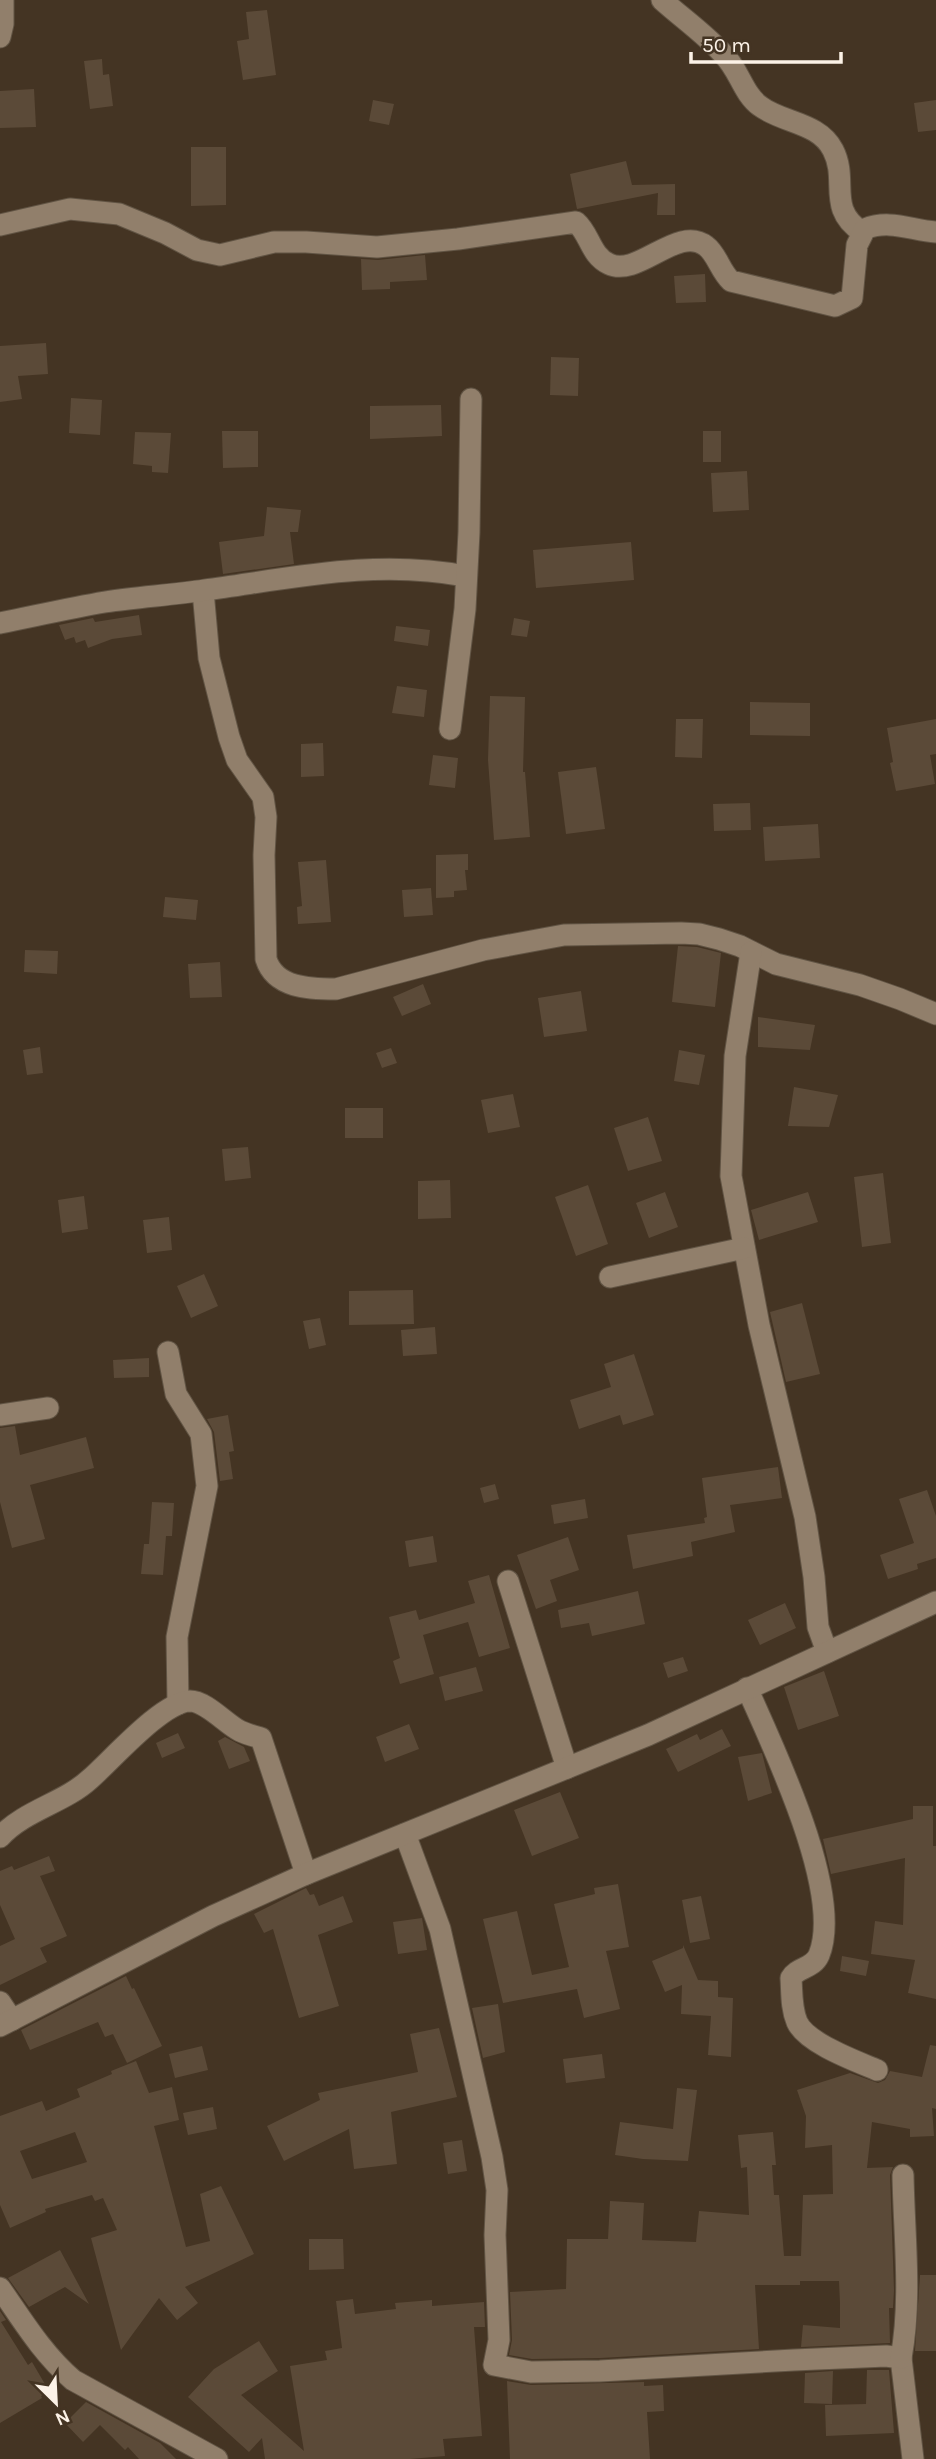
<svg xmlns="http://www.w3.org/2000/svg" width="936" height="2459" font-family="Karla,sans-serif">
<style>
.building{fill:#5b4a38;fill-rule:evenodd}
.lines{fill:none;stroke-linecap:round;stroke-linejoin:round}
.minor-casing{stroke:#615444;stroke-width:23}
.minor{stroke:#917f6b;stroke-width:21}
</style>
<rect width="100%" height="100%" fill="#443423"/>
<!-- building -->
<g class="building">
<polygon points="267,10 276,75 243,80 237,41 249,39 246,12"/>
<polygon points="102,59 103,75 109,74 113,106 90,109 84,61"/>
<polygon points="34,89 36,127 0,128 0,91"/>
<polygon points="373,100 394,104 389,125 369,121"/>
<polygon points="936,100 936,130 918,132 914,103"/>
<polygon points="191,147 226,147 226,205 191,206"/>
<polygon points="626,161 632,185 675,184 675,215 657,215 658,193 577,209 570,174"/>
<polygon points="425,255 427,280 390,282 390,289 362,290 361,259 378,260"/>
<polygon points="705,274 706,302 676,303 674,276"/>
<polygon points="46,343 48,374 18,376 22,399 0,402 0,346"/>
<polygon points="551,357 579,358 578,396 550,395"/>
<polygon points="71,398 102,400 100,435 69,433"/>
<polygon points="441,405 442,436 370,439 370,406"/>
<polygon points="222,431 258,431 258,467 223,468"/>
<rect x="703" y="431" width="18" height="31"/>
<polygon points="135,432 171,433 168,473 152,472 152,466 133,464"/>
<polygon points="747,471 749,510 713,512 711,473"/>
<polygon points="267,507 301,510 298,532 290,532 294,564 223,574 219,542 264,536"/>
<polygon points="631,542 634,580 536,588 533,550"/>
<polygon points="139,615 142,635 112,639 88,648 85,640 76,643 74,637 65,640 59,625 93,618 95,622"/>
<polygon points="514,618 530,621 527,637 511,635"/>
<polygon points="396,626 430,630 428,646 394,641"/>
<polygon points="397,686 427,690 424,717 392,713"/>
<polygon points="490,696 525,697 523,772 525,772 530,837 494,840 488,760"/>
<polygon points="750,702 810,703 810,736 750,735"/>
<polygon points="676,719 703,719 702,758 675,757"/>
<polygon points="936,719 936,754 930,755 935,784 896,791 890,763 893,762 887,728"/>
<polygon points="323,743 324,776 301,777 301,744"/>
<polygon points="433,755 458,758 455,788 429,785"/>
<polygon points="596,767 605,829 566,834 558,772"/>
<polygon points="750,803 751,830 714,831 713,804"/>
<polygon points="818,824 820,858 765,861 763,827"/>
<polygon points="468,854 468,870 465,870 467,890 454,891 454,897 436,898 436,855"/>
<polygon points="326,860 331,922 298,924 297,907 302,906 298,862"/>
<polygon points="431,888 433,915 404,917 402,890"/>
<polygon points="165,897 198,900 196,920 163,917"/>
<polygon points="678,946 697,947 721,953 715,1007 672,1002"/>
<polygon points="25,950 58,951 57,974 24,972"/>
<polygon points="220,962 222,997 190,998 188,964"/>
<polygon points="423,984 431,1004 402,1016 393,997"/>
<polygon points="581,991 587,1031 544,1037 538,998"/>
<polygon points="758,1017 815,1025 810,1050 758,1047"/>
<polygon points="40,1047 43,1073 27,1075 23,1050"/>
<polygon points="391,1048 397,1063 382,1068 376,1053"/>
<polygon points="679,1050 705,1055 699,1085 674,1081"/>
<polygon points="794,1087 838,1095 829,1127 788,1126"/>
<polygon points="513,1094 520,1127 488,1133 481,1100"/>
<rect x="345" y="1108" width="38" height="30"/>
<polygon points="648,1117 662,1161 628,1171 614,1128"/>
<polygon points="248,1147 251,1178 225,1181 222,1149"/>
<polygon points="883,1173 891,1243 862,1247 854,1177"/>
<polygon points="450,1180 451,1218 418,1219 418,1181"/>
<polygon points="588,1185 608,1244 576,1256 555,1197"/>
<polygon points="665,1192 678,1227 649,1238 636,1203"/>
<polygon points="808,1192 818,1222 759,1240 751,1210"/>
<polygon points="84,1196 88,1229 62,1233 58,1200"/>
<polygon points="169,1217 172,1250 147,1253 143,1220"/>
<polygon points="204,1274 218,1306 191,1318 177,1286"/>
<polygon points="413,1290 414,1324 349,1325 349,1291"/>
<polygon points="802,1303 820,1374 786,1382 770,1312"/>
<polygon points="320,1318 326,1345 309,1349 303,1321"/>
<polygon points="435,1327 437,1354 403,1356 401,1330"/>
<polygon points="634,1354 654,1415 623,1425 620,1415 579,1429 570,1400 611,1387 604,1364"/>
<polygon points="149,1358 149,1377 114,1378 113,1360"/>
<polygon points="228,1415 234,1451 229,1452 233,1479 220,1481 214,1432 207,1419"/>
<polygon points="15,1426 20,1455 86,1437 94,1468 30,1485 45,1539 12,1548 0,1502 0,1428"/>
<polygon points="778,1467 782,1498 730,1505 735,1532 691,1542 693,1556 633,1569 627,1535 705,1523 704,1518 707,1517 702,1478"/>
<polygon points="495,1484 499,1499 484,1503 480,1488"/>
<polygon points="927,1490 936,1516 936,1558 917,1564 918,1569 888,1579 880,1555 914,1543 899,1499"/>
<polygon points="585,1499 588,1518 554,1524 551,1505"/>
<polygon points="152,1502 174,1503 172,1536 166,1536 163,1575 141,1574 144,1544 149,1544"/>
<polygon points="433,1536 437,1562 409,1567 405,1541"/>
<polygon points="568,1537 579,1570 550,1580 557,1601 536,1609 517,1555"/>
<polygon points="489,1575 510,1648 479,1657 468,1622 423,1635 434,1674 400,1684 393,1661 400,1658 389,1617 416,1610 419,1620 475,1603 468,1581"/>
<polygon points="638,1591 645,1624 592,1636 589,1623 561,1628 558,1610"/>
<polygon points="785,1603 796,1628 760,1645 748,1620"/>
<polygon points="683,1657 688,1671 668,1678 663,1663"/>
<polygon points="476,1667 483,1691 445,1701 439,1677"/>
<polygon points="824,1671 839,1716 798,1730 784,1687"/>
<polygon points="409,1724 419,1749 385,1762 376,1737"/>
<polygon points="722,1729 731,1746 678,1772 666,1749 697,1734 700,1740"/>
<polygon points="178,1733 185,1748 162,1758 156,1743"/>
<polygon points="225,1737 244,1747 250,1761 229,1769 218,1741"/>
<polygon points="762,1753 772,1793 748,1801 738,1757"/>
<polygon points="560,1792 579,1838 532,1856 514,1810"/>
<polygon points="913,1806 933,1806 933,1846 936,1846 936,1999 908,1993 915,1960 871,1954 875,1921 903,1925 905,1858 831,1874 823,1839 913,1819"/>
<polygon points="49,1856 55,1871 40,1876 67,1936 40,1948 47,1962 0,1985 0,1946 15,1939 0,1905 0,1871 12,1866 14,1870"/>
<polygon points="618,1884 629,1947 606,1951 620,2009 584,2018 577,1989 503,2003 483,1919 517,1911 532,1975 569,1967 554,1904 595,1894 594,1888"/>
<polygon points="306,1888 310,1895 314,1894 319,1906 343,1896 353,1922 318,1935 339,2006 299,2018 273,1929 264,1933 254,1914"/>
<polygon points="701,1896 710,1939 690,1943 682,1900"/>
<polygon points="422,1918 427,1950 398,1954 393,1922"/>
<polygon points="683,1945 698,1980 718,1981 718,1997 733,1998 731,2057 708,2055 711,2016 681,2014 682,1985 665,1992 652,1961 683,1948"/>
<polygon points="842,1956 869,1961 866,1976 840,1971"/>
<polygon points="126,1976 132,1989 134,1988 162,2046 127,2063 113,2034 105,2037 98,2022 30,2050 21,2030"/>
<polygon points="498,2004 505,2052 483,2058 472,2008"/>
<polygon points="439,2028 457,2097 391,2112 397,2164 354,2169 349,2129 284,2161 267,2126 320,2100 318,2093 418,2072 410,2034"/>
<polygon points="930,2045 936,2046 936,2109 932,2108 934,2136 910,2137 910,2129 872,2122 867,2168 893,2167 890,2175 894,2290 893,2308 889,2308 890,2343 801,2347 803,2325 840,2328 840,2303 839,2281 800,2281 800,2285 755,2285 759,2349 600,2358 532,2359 509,2355 512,2340 510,2292 566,2289 567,2239 608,2239 610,2201 644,2203 642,2240 696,2242 699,2211 749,2215 747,2167 741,2168 738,2135 773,2132 776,2165 772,2165 774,2195 779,2195 784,2256 801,2256 803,2195 833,2194 832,2145 805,2148 806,2116 797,2090 850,2073 878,2083 885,2080 890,2071 922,2077"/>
<polygon points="202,2046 208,2070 175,2078 169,2054"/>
<polygon points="602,2054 605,2078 566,2083 563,2059"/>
<path d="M136,2061L149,2093L172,2087L179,2120L154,2126L186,2247L210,2241L200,2194L221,2186L254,2254L185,2287L198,2303L177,2320L159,2298L121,2350L91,2238L117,2230L103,2198L95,2201L92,2195L45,2209L46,2212L10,2228L0,2205V2116L42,2101L46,2111L80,2097L77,2089L112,2074L111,2071ZM75,2132L87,2162L32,2179L20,2151Z"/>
<polygon points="677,2088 697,2090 688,2161 643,2159 615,2155 620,2122 673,2129"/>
<polygon points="213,2107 217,2129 188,2135 183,2113"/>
<polygon points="462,2140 467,2171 448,2174 443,2143"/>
<polygon points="309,2239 343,2239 344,2269 309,2270"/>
<polygon points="60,2250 89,2304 65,2287 29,2307 8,2278"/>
<polygon points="920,2275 936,2275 936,2351 915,2351"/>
<polygon points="353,2299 355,2314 396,2309 395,2303 432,2300 432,2306 484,2302 485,2327 474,2327 482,2436 443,2439 445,2456 410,2459 265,2459 262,2438 249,2452 188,2397 214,2369 259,2341 278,2371 241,2395 304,2451 290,2366 327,2360 325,2351 342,2348 336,2301"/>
<polygon points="0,2311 6,2320 1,2322 28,2365 32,2362 49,2391 41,2396 42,2398 0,2423"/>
<polygon points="867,2370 889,2370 894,2433 826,2436 825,2405 866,2404"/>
<polygon points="833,2371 832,2404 804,2403 805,2373"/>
<polygon points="507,2381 531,2385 644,2382 644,2386 663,2385 664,2411 647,2412 650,2459 510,2459"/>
<polygon points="86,2402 160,2443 176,2459 139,2459 128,2447 125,2450 100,2425 83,2442 65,2423"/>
</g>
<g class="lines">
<!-- minor casing -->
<g class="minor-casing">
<g id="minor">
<path d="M662,0C682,18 705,34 723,54C739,69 743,94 760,106C782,123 819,122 833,150C849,181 826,208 862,232"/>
<polyline points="0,37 3,24 3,0"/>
<path d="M0,225L70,209L119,214L165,233L197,250L220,255L274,242H306L377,247L458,239L576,222C590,234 590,255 609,264C638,278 678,224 706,246C717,254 720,271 731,281L835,306L852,298L857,245L865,229C889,219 911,230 936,232"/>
<path d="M203,591L209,658L229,737L237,760L263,797L266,817L264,855L266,959C275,988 309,989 336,989L483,950L564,935L681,933L699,934L719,939L740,946L776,964L860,985L900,999L936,1014"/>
<path d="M0,623C35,616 70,608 105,602C138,597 172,595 205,590C293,578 376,559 465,576"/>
<polyline points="450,729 465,609 469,532 471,399"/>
<polyline points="751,952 735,1056 731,1176 759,1325 805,1517 814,1577 818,1627 827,1652"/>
<polyline points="610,1277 744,1248"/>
<polyline points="168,1352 176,1394 201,1434 207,1486 177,1637 178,1704"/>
<polyline points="0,1415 48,1408"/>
<polyline points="508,1581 567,1768"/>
<path d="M747,1688C773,1747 844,1893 819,1955C813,1969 797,1967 791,1978C792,1992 791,2008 797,2022C806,2043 856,2061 877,2070"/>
<polyline points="405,1834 440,1929 492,2157 497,2190 495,2235 499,2340 494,2365 531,2372 600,2371 794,2360 886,2356 901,2358 913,2459"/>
<path d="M0,1837C25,1810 64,1803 90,1779C112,1760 162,1702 190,1701C206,1701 226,1724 240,1731C246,1734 254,1736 261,1738L306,1874"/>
<polyline points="0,2002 12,2020"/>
<polyline points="0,2026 213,1916 306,1874 648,1735 936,1602"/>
<path d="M0,2288C23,2321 42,2353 73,2380L217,2459"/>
<path d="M901,2358C912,2299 904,2235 903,2175"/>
</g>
</g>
<!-- minor -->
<use href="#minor" class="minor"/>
</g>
<!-- north arrow -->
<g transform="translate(56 2403) rotate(156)" stroke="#443423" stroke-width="5" paint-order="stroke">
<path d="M0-5L12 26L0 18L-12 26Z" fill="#fcf2e7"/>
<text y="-10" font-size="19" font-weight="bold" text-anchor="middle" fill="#fcf2e7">N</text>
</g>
<!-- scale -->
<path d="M691 52v10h150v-10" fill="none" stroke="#fcf2e7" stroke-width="3.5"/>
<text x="702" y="52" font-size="21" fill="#fcf2e7" stroke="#443423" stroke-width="5" paint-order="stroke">50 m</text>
</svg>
